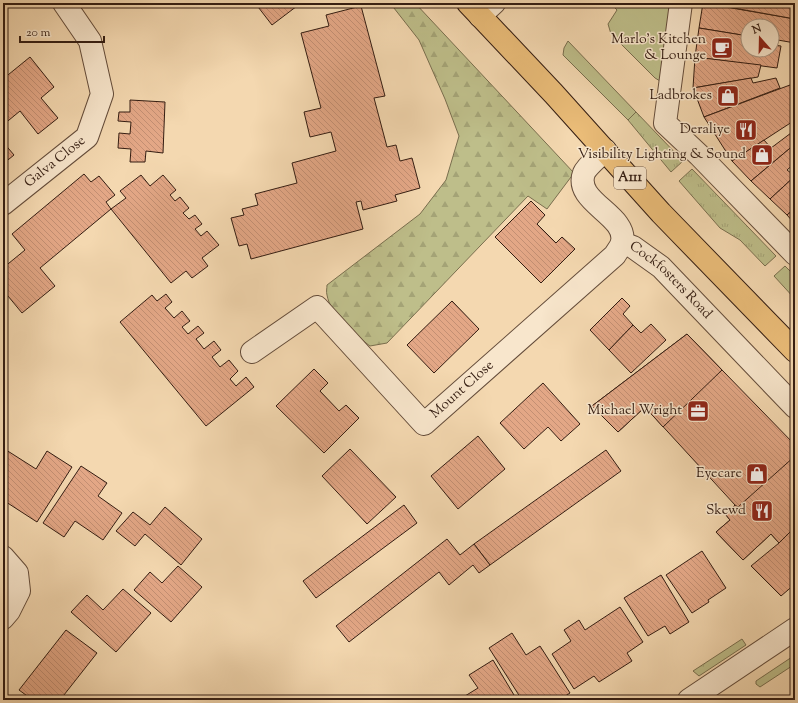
<svg xmlns="http://www.w3.org/2000/svg" width="798" height="703" font-family="'Sorts Mill Goudy',serif">
<style>
.grass{fill:url(#grass-tufts);stroke:#796e4e}
.forest{fill:url(#forest-firs);stroke:#796e4e}
.green{fill:#bebe8a;stroke:#796e4e}
.building{fill:url(#building-back-hatch);stroke:#341d12}
.lines{fill:none;stroke-linecap:round;stroke-linejoin:round}
.minor-casing{stroke:#644c3a;stroke-width:24}
.primary-casing{stroke:#341d12;stroke-width:24}
.minor{stroke:#f8e6cc;stroke-width:22}
.primary{stroke:#eabc78;stroke-width:22}
.labels{text-anchor:middle;dominant-baseline:central;stroke-width:3;stroke-linejoin:round;paint-order:stroke}
.shield{fill:#f8e6cc;stroke:#6f594a;stroke-width:1}
.shield-label{font-size:13px;font-weight:bold;fill:#341d12}
.poi-label{font-size:14px;fill:#341d12;stroke:#f8e6cc;text-anchor:end}
.street-label{font-size:14px;fill:#341d12;stroke:#f8e6cc}
</style>
<defs>
<pattern id="grass-tufts" width="24" height="20" patternUnits="userSpaceOnUse"><rect width="24" height="20" fill="#bebe8a"/><path d="M3 7l-1-3M5 7V3M7 7l1-3M15 17l-1-3M17 17v-4M19 17l1-3" fill="none" stroke="#a4a376"/></pattern>
<pattern id="forest-firs" width="22" height="20" patternUnits="userSpaceOnUse"><rect width="22" height="20" fill="#bebe8a"/><path d="M5 1l3.5 6h-7zM16 11l3.5 6h-7z" fill="#a4a376"/></pattern>
<pattern id="building-back-hatch" width="6" height="6" patternUnits="userSpaceOnUse"><rect width="6" height="6" fill="#e3a786"/><path d="M-1 5l2 2M0 0l6 6M5-1l2 2" fill="none" stroke="#c38f73"/></pattern>
</defs>
<rect width="100%" height="100%" fill="#f4d8b0"/>
<filter id="stains"><feTurbulence type="fractalNoise" baseFrequency=".005" numOctaves="4"/><feColorMatrix values="0 0 0 0 .2 0 0 0 0 .09 0 0 0 0 .02 0 0 0 .5 -.17"/></filter>
<radialGradient id="worn" r=".72"><stop offset=".6" stop-color="#630" stop-opacity="0"/><stop offset="1" stop-color="#630" stop-opacity=".3"/></radialGradient>
<!-- grass -->
<g class="grass">
<polygon points="636,112 683,161 671,172 628,120"/>
<polygon points="692,169 776,256 765,266 740,240 720,228 679,181"/>
<polygon points="742,639 746,645 699,676 693,671"/>
<polygon points="795,655 795,664 760,687 756,684 756,681"/>
</g>
<!-- forest -->
<path class="forest" d="M390,3H415L574,173L547,209L528,196L387,343L370,346C355,335 330,314 327,295C326,292 327,288 327,285L420,214L446,180L459,136L445,99L419,40Z"/>
<!-- green -->
<g class="green">
<polygon points="610,3 673,3 660,81 655,78 611,34 608,24 617,10"/>
<polygon points="568,41 636,112 628,120 563,55 564,48"/>
<polygon points="785,266 795,276 795,299 774,276"/>
</g>
<!-- building -->
<g class="building">
<polygon points="255,3 301,3 272,25"/>
<polygon points="703,3 795,19 795,43 772,39 772,26 748,26 748,36 699,28"/>
<polygon points="706,3 795,3 795,19"/>
<polygon points="361,6 385,96 374,98 387,147 396,145 400,161 412,158 420,188 395,195 397,201 363,210 361,201 356,202 363,229 251,259 247,244 239,246 231,218 244,215 242,209 258,205 255,194 297,183 292,163 336,151 331,132 310,137 304,112 321,108 301,33 329,26 326,15"/>
<polygon points="699,28 748,36 748,50 772,50 772,45 781,46 777,68 695,57"/>
<polygon points="30,57 54,87 41,98 58,118 38,134 20,111 3,125 3,79"/>
<polygon points="695,57 761,65 758,77 693,88"/>
<polygon points="751,78 753,83 776,78 780,88 704,117 693,88"/>
<polygon points="790,85 795,91 795,120 732,161 704,117"/>
<polygon points="130,100 165,102 163,153 146,151 145,162 130,162 131,149 118,148 119,133 130,134 131,122 118,121 119,112 130,112"/>
<polygon points="795,130 795,144 751,181 732,161 764,140 771,148"/>
<polygon points="3,142 14,155 3,164"/>
<polygon points="795,144 795,163 787,170 795,176 770,199 751,181"/>
<polygon points="84,174 91,182 99,176 115,195 106,202 111,209 40,268 55,286 22,313 3,290 3,268 25,250 12,234"/>
<polygon points="141,175 150,186 163,175 176,190 170,195 175,201 180,197 189,208 183,213 189,219 195,215 202,224 195,229 201,236 207,231 219,245 202,258 208,266 192,278 186,271 171,283 111,209 126,198 120,191"/>
<polygon points="795,176 795,208 787,215 770,199"/>
<polygon points="531,201 545,215 537,224 556,243 562,237 575,249 541,283 495,237"/>
<polygon points="795,208 795,224 787,215"/>
<polygon points="166,294 172,302 165,308 174,318 182,311 190,321 182,327 188,334 198,326 204,333 196,339 204,349 214,341 221,350 212,357 220,367 229,360 238,371 230,379 236,386 246,377 254,387 206,426 120,322 152,295 157,301"/>
<polygon points="622,298 630,306 623,314 633,325 609,350 590,330"/>
<polygon points="452,301 479,329 434,373 407,345"/>
<polygon points="651,324 666,340 631,373 609,350 633,325 641,333"/>
<polygon points="687,334 795,445 795,584 781,596 751,566 779,543 771,534 743,560 716,532 730,520 726,515 735,505 645,407 618,432 592,406"/>
<polygon points="687,334 722,370 663,427 645,407 618,432 592,406"/>
<polygon points="314,369 328,383 320,391 339,411 346,405 359,418 324,453 276,406"/>
<polygon points="543,383 580,424 561,441 548,427 524,449 500,423"/>
<polygon points="478,436 505,469 458,509 431,476"/>
<polygon points="3,448 36,469 47,451 72,467 37,522 3,500"/>
<polygon points="350,449 396,497 367,524 322,476"/>
<polygon points="606,450 621,471 490,565 474,544"/>
<polygon points="795,456 795,527 779,543 771,534 743,560 716,532 730,520 726,515 735,505 738,507"/>
<polygon points="81,466 107,483 98,496 122,513 103,540 75,521 64,537 43,523"/>
<polygon points="404,505 417,523 316,598 303,581"/>
<polygon points="165,507 202,539 181,565 145,534 135,546 116,531 133,512 150,525"/>
<polygon points="447,539 460,555 474,544 490,565 479,573 473,565 449,585 439,572 349,642 336,626"/>
<polygon points="702,551 726,588 708,600 709,602 692,613 666,575"/>
<polygon points="178,566 202,587 171,622 134,590 150,572 162,583"/>
<polygon points="661,575 689,622 670,634 665,626 648,636 624,598"/>
<polygon points="123,589 151,613 116,652 71,612 87,595 103,610"/>
<polygon points="620,607 643,642 627,653 632,661 599,682 594,676 574,689 552,654 571,641 564,630 579,620 585,630"/>
<polygon points="66,630 97,653 60,700 29,700 30,698 19,690"/>
<polygon points="512,633 526,655 540,646 570,693 559,700 522,700 489,648"/>
<polygon points="493,660 517,700 468,700 465,696 478,688 469,675"/>
</g>
<g class="lines">
<!-- minor casing -->
<g class="minor-casing">
<g id="minor">
<polyline points="681,3 665,123 699,155 795,254"/>
<polyline points="480,16 494,3"/>
<path id="s1" d="M3,204L87,137L102,94L90,41L64,3"/>
<path id="s2" d="M622,243L633,247L661,267L795,407"/>
<path id="s3" d="M252,352L317,307L424,424L615,255C617,251 621,247 622,242C628,215 573,202 584,173C587,166 600,156 605,150"/>
<polyline points="3,557 17,573 19,591 9,611 3,618"/>
<polyline points="689,700 795,629"/>
</g>
</g>
<!-- primary casing -->
<g class="primary-casing">
<polyline id="primary" points="468,3 554,94 661,213 795,351"/>
</g>
<!-- minor -->
<use href="#minor" class="minor"/>
<!-- primary -->
<use href="#primary" class="primary"/>
</g>
<!-- icons -->
<defs>
<g id="cafe-square" transform="scale(1.15)"><rect x="-9" y="-9" width="18" height="18" rx="4" fill="#8f2418" stroke="#f8e6cc"/><path d="M-5.5-4.5H6V0H3Q3 3.5 0 3.5H-2.5Q-5.5 3.5-5.5 0ZM3-3.2v2h1.7v-2ZM-6 4.5H4V6H-6Z" fill="#fff"/></g>
<g id="shop-square" transform="scale(1.15)"><rect x="-9" y="-9" width="18" height="18" rx="4" fill="#8f2418" stroke="#f8e6cc"/><path d="M-5-2.5h2.3a2.7 3.5 0 0 1 5.4 0H5L5.5 6h-11ZM-1.5-2.5h3a1.5 2.3 0 0 0-3 0Z" fill="#fff"/></g>
<g id="restaurant-square" transform="scale(1.15)"><rect x="-9" y="-9" width="18" height="18" rx="4" fill="#8f2418" stroke="#f8e6cc"/><path d="M-5-6h1v4h1v-4h1v4h1v-4h1v5L-1.5 .5V6h-2V.5L-5-1ZM5-6V6H3V1.5H1.5Q1.5-4 5-6Z" fill="#fff"/></g>
<g id="office-square" transform="scale(1.15)"><rect x="-9" y="-9" width="18" height="18" rx="4" fill="#8f2418" stroke="#f8e6cc"/><path d="M-6-3h4V-5.5h4V-3h4V5H-6ZM-1-4.5V-3h2v-1.5ZM-6 0V1H6V0Z" fill="#fff"/></g>
</defs>
<g fill-rule="evenodd">
<use href="#cafe-square" x="722" y="48"/>
<use href="#shop-square" x="728" y="96"/>
<use href="#restaurant-square" x="746" y="130"/>
<use href="#shop-square" x="762" y="155"/>
<use href="#office-square" x="698" y="411"/>
<use href="#shop-square" x="757" y="474"/>
<use href="#restaurant-square" x="762" y="511"/>
</g>
<g class="labels">
<!-- shield labels -->
<rect class="shield" x="614" y="167" width="32" height="22" rx="3"/>
<g class="shield-label">
<text x="630" y="178">A111</text>
</g>
<!-- poi labels -->
<g class="poi-label">
<text x="706" y="40">Marlo's Kitchen<tspan x="706" dy="16">&amp; Lounge</tspan></text>
<text x="712" y="96">Ladbrokes</text>
<text x="730" y="130">Deraliye</text>
<text x="746" y="155">Visibility Lighting &amp; Sound</text>
<text x="682" y="411">Michael Wright</text>
<text x="742" y="474">Eyecare</text>
<text x="746" y="511">Skewd</text>
</g>
<!-- street labels -->
<g class="street-label">
<text stroke="none"><textPath href="#s1" startOffset="67">Galva Close</textPath></text>
<text stroke="none"><textPath href="#s2" startOffset="62">Cockfosters Road</textPath></text>
<text stroke="none"><textPath href="#s3" startOffset="289">Mount Close</textPath></text>
</g>
</g>
<!-- margin -->
<rect width="798" height="703" fill="none" stroke="#f4d8b0" stroke-width="16"/>
<rect x="4" y="4" width="790" height="695" fill="none" stroke="#341d12" stroke-width="2"/>
<rect x="8" y="8" width="782" height="687" fill="none" stroke="#341d12"/>
<!-- north arrow -->
<g transform="translate(760 38) rotate(340)"><circle r="19" fill="#f8e6cc" stroke="#aa9682"/>
<path d="M0-3L7 15L0 10L-7 15Z" fill="#8f2418"/>
<text y="-6" font-size="11" font-weight="bold" text-anchor="middle" fill="#341d12">N</text>
</g>
<!-- scale -->
<path d="M20 36v6h84v-6" fill="none" stroke="#341d12" stroke-width="2"/>
<text x="26" y="36" font-size="12" fill="#341d12" stroke="#f8e6cc" stroke-width="3" paint-order="stroke">20 m</text>
<rect width="100%" height="100%" filter="url(#stains)"/>
<rect width="100%" height="100%" fill="url(#worn)"/>
</svg>
